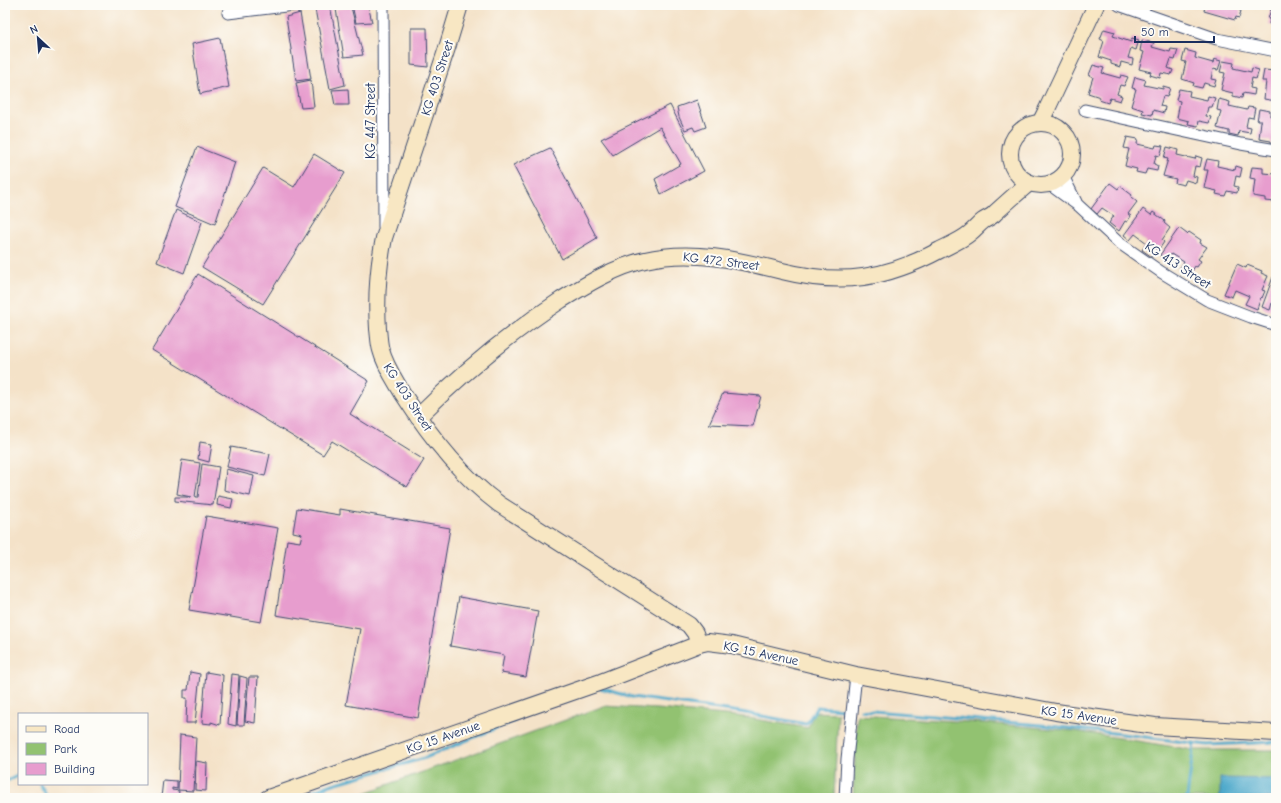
<svg xmlns="http://www.w3.org/2000/svg" width="1281" height="803" font-family="'Comic Neue',sans-serif">
<style>
.green{fill:#92c271;stroke:#567868}
.water{fill:#4da9cb;stroke:#346c94}
.lines{fill:none;stroke-linecap:round;stroke-linejoin:round}
.stream{stroke:#4da9cb;stroke-width:3}
.building{fill:#e79dce}
.minor-casing{stroke:#3c4a6e;stroke-width:13}
.secondary-casing{stroke:#3c4a6e;stroke-width:18}
.minor{stroke:#fff;stroke-width:11}
.secondary{stroke:#f8e7c3;stroke-width:16}
.labels{text-anchor:middle;dominant-baseline:central;stroke-width:4;stroke-linejoin:round;paint-order:stroke}
.street-label{font-size:13px;fill:#1b2f5e;stroke:#fdfcf7}
</style>
<rect width="100%" height="100%" fill="#fdfcf7"/>
<filter id="ink" filterUnits="userSpaceOnUse"><feTurbulence type="fractalNoise" baseFrequency=".025" numOctaves="2"/><feDisplacementMap in="SourceGraphic" scale="8" xChannelSelector="R" yChannelSelector="G"/><feConvolveMatrix kernelMatrix="1 2 1 2 8 2 1 2 1" color-interpolation-filters="sRGB"/></filter>
<filter id="wash" filterUnits="userSpaceOnUse"><feTurbulence type="fractalNoise" baseFrequency=".012" numOctaves="4" result="noise"/><feDisplacementMap in="SourceGraphic" scale="16" xChannelSelector="R" yChannelSelector="G"/><feGaussianBlur stdDeviation="0.9" result="paint"/><feColorMatrix in="noise" values="0 0 0 0 0 0 0 0 0 0 0 0 0 0 0 0 0 1.4 0 .05"/><feComposite in="paint" operator="in"/></filter>
<g filter="url(#wash)">
<rect width="100%" height="100%" fill="#f4e2c8"/>
<!-- green -->
<g class="green">
<polygon points="604,706 658,709 737,716 808,728 814,712 838,713 834,798 351,798"/>
<polygon points="857,715 985,723 1075,731 1194,750 1276,750 1276,798 853,798"/>
</g>
<!-- water -->
<polygon class="water" points="1220,778 1276,779 1276,798 1220,798"/>
<g class="lines">
<!-- stream -->
<g class="stream">
<polyline points="600,688 632,697 740,712 806,724 817,707 844,709"/>
<polyline points="861,710 1041,725 1122,734 1207,745 1276,742"/>
<polyline points="5,782 19,775"/>
<polyline points="40,784 48,798"/>
<polyline points="295,798 333,784 425,758 515,720"/>
<polyline points="1187,798 1194,743"/>
</g>
</g>
<g id="blocks">
<!-- building -->
<g class="building">
<polygon points="327,5 330,5 345,85 330,89 315,9"/>
<polygon points="352,5 368,5 372,22 356,23"/>
<polygon points="1203,5 1240,5 1239,10 1241,11 1239,18 1236,17 1235,20 1204,11 1205,6"/>
<polygon points="1272,6 1276,7 1276,25 1269,24 1270,19 1268,19"/>
<polygon points="351,7 363,55 344,57 336,9"/>
<polygon points="300,13 311,79 296,81 286,17"/>
<polygon points="411,28 427,28 428,67 411,65"/>
<polygon points="1104,29 1115,32 1113,36 1131,42 1132,38 1139,40 1136,50 1131,48 1128,58 1133,59 1132,65 1121,62 1120,67 1111,64 1111,61 1099,57 1104,41 1100,39"/>
<polygon points="220,38 229,87 200,94 192,44"/>
<polygon points="1142,40 1154,43 1152,47 1170,52 1171,49 1178,50 1175,60 1171,59 1168,68 1173,70 1171,75 1161,73 1160,78 1150,75 1151,72 1139,69 1144,52 1140,51"/>
<polygon points="1185,50 1196,53 1195,58 1213,63 1214,59 1221,61 1218,70 1213,69 1211,79 1216,80 1214,86 1204,83 1202,88 1193,86 1194,83 1182,79 1186,62 1182,61"/>
<polygon points="1223,61 1234,63 1233,68 1251,72 1252,68 1259,70 1256,79 1252,78 1250,88 1255,89 1254,95 1243,93 1242,98 1233,96 1233,93 1221,90 1225,73 1220,72"/>
<polygon points="1093,65 1104,68 1102,73 1120,78 1121,75 1128,77 1124,86 1120,85 1117,94 1122,96 1120,101 1110,98 1108,103 1099,100 1100,97 1088,93 1093,77 1089,75"/>
<polygon points="1264,70 1275,71 1276,101 1264,99 1266,81 1262,81"/>
<polygon points="1135,77 1146,80 1144,85 1163,89 1163,86 1170,88 1167,97 1163,96 1160,106 1165,107 1164,113 1153,110 1152,115 1142,113 1143,110 1131,106 1136,89 1132,88"/>
<polygon points="311,80 314,107 301,108 296,83"/>
<polygon points="348,89 349,105 335,105 332,90"/>
<polygon points="1179,89 1190,91 1189,96 1207,100 1208,96 1215,98 1212,107 1208,107 1206,116 1211,117 1209,123 1199,121 1198,126 1188,124 1189,121 1177,118 1180,101 1176,100"/>
<polygon points="1219,99 1230,102 1229,106 1247,110 1248,107 1255,108 1253,118 1248,117 1246,127 1251,128 1250,133 1239,131 1238,136 1229,134 1229,131 1217,128 1221,111 1217,110"/>
<polygon points="697,100 706,127 695,131 693,127 685,130 679,117 677,107"/>
<polygon points="670,105 704,171 661,194 655,179 681,164 660,127 613,155 601,139"/>
<polygon points="1259,109 1270,111 1270,116 1276,117 1276,145 1271,144 1271,141 1259,139 1261,121 1257,121"/>
<polygon points="1127,137 1138,139 1137,144 1155,148 1156,145 1163,146 1160,156 1156,155 1154,164 1158,166 1157,171 1147,169 1145,174 1136,172 1137,169 1125,166 1129,149 1124,148"/>
<polygon points="197,147 235,162 215,224 175,207"/>
<polygon points="1167,147 1178,150 1177,155 1195,159 1196,156 1202,158 1200,167 1195,166 1193,176 1197,177 1196,183 1186,180 1184,185 1175,183 1176,179 1163,176 1168,159 1164,158"/>
<polygon points="550,148 597,238 562,259 513,165"/>
<polygon points="314,154 345,173 263,304 202,267 263,168 294,187"/>
<polygon points="1207,159 1218,161 1217,166 1235,170 1236,166 1242,168 1240,177 1236,176 1234,186 1238,187 1237,193 1227,191 1225,196 1216,194 1217,191 1204,188 1208,170 1204,170"/>
<polygon points="1252,167 1263,168 1263,173 1276,174 1276,197 1275,202 1265,201 1265,198 1253,196 1255,179 1250,178"/>
<polygon points="1110,183 1118,189 1120,186 1132,195 1131,197 1137,202 1128,214 1131,216 1127,222 1125,221 1119,231 1109,223 1114,216 1102,208 1097,214 1091,209"/>
<polygon points="1143,209 1151,215 1153,212 1165,221 1164,223 1170,228 1162,240 1164,242 1160,248 1158,247 1156,250 1152,257 1142,250 1147,243 1135,234 1130,240 1124,235"/>
<polygon points="176,210 202,222 184,273 157,262"/>
<polygon points="1179,228 1187,234 1189,232 1201,240 1200,243 1207,247 1198,259 1201,261 1197,267 1195,266 1189,276 1179,269 1184,262 1171,254 1167,260 1160,255"/>
<polygon points="1237,264 1246,268 1247,265 1262,271 1261,273 1268,276 1262,290 1265,291 1262,298 1261,297 1257,309 1245,304 1249,296 1235,290 1232,297 1224,294"/>
<polygon points="198,274 369,381 350,414 424,460 407,487 332,441 323,455 152,350"/>
<polygon points="1273,277 1276,278 1276,304 1272,303 1270,310 1262,307"/>
<polygon points="723,393 761,396 753,426 709,424"/>
<polygon points="200,442 212,444 209,462 198,459"/>
<polygon points="231,447 270,454 265,476 227,467"/>
<polygon points="182,460 200,463 195,497 198,497 202,464 219,467 213,505 175,501 175,497 191,497 177,494"/>
<polygon points="226,469 254,476 250,496 224,490"/>
<polygon points="218,496 233,499 231,508 217,505"/>
<polygon points="297,508 340,515 340,509 450,528 418,718 346,705 360,629 276,615 287,540 300,542 302,534 293,532"/>
<polygon points="206,516 278,528 261,622 189,610"/>
<polygon points="459,597 538,611 526,677 501,673 504,655 450,646"/>
<polygon points="190,672 200,674 195,723 186,723 187,698 184,698 184,690 188,690"/>
<polygon points="206,672 223,675 220,725 211,722 211,724 202,723"/>
<polygon points="232,674 239,675 236,726 228,724"/>
<polygon points="240,676 247,678 244,725 237,725"/>
<polygon points="249,677 258,677 255,723 245,721"/>
<polygon points="180,735 196,737 193,791 178,790"/>
<polygon points="196,761 207,763 206,791 195,790"/>
<polygon points="163,780 177,781 177,789 172,788 172,790 179,791 178,798 161,798"/>
</g>
</g>
</g>
<g filter="url(#ink)">
<use href="#blocks" fill-opacity="0" stroke="#3c4a6e" stroke-width="1"/>
<g class="lines">
<!-- minor casing -->
<g class="minor-casing">
<g id="minor">
<polyline points="383,5 384,227"/>
<polyline points="1119,5 1217,39 1276,51"/>
<polyline points="228,13 294,5"/>
<polyline points="1085,110 1241,144 1276,150"/>
<polyline points="1063,176 1076,202"/>
<polyline points="1049,184 1079,206 1118,242 1161,272 1207,300 1251,317 1276,325"/>
<polyline points="845,798 847,759 856,675"/>
</g>
</g>
<!-- secondary casing -->
<g class="secondary-casing">
<g id="secondary">
<path d="M460,5L447,48L384,238C378,268 376,299 378,329C379,336 379,344 381,350C385,366 395,380 403,394C428,433 461,476 499,504L689,625L695,633L699,644"/>
<circle cx="1041" cy="154" r="31"/>
<polyline points="1040,123 1047,109 1096,5"/>
<path d="M418,417C462,373 509,334 561,300C587,284 615,267 645,260C691,249 738,260 782,271C842,286 886,279 940,250C950,245 962,240 970,233C975,229 979,224 983,221C987,218 992,217 995,213C1006,203 1017,193 1029,183"/>
<polyline points="268,798 601,682 699,644 708,642 732,645 856,675 1056,712 1155,726 1276,733"/>
</g>
</g>
<!-- minor -->
<use href="#minor" class="minor"/>
<!-- secondary -->
<use href="#secondary" class="secondary"/>
</g>
</g>
<g class="labels">
<!-- street labels -->
<g class="street-label">
<text transform="translate(437 78) rotate(-72)">KG 403 Street</text>
<text transform="translate(370 121) rotate(-90)">KG 447 Street</text>
<text transform="translate(721 261) rotate(7)">KG 472 Street</text>
<text transform="translate(1178 265) rotate(33)">KG 413 Street</text>
<text transform="translate(408 397) rotate(57)">KG 403 Street</text>
<text transform="translate(761 653) rotate(12)">KG 15 Avenue</text>
<text transform="translate(1079 715) rotate(8)">KG 15 Avenue</text>
<text transform="translate(443 737) rotate(-19)">KG 15 Avenue</text>
</g>
</g>
<!-- margin -->
<rect width="1281" height="803" fill="none" stroke="#fdfcf7" stroke-width="20"/>
<!-- legend -->
<rect x="18" y="713" width="130" height="72" fill="#fdfcf7" stroke="#a3aaba"/>
<rect x="26" y="726" width="20" height="6" fill="#f8e7c3" stroke="#a3aaba"/>
<text x="54" y="733" font-size="12" fill="#1b2f5e">Road</text>
<rect x="26" y="743" width="20" height="12" fill="#92c271" stroke="#a3aaba"/>
<text x="54" y="753" font-size="12" fill="#1b2f5e">Park</text>
<rect x="26" y="763" width="20" height="12" fill="#e79dce" stroke="#a3aaba"/>
<text x="54" y="773" font-size="12" fill="#1b2f5e">Building</text>
<!-- north arrow -->
<g transform="translate(38 38) rotate(334)" stroke="#fdfcf7" stroke-width="3" paint-order="stroke">
<path d="M0-3L7 15L0 10L-7 15Z" fill="#1b2f5e"/>
<text y="-6" font-size="11" font-weight="bold" text-anchor="middle" fill="#1b2f5e">N</text>
</g>
<!-- scale -->
<path d="M1135 36v6h79v-6" fill="none" stroke="#1b2f5e" stroke-width="2"/>
<text x="1141" y="36" font-size="12" fill="#1b2f5e" stroke="#fdfcf7" stroke-width="3" paint-order="stroke">50 m</text>
</svg>
